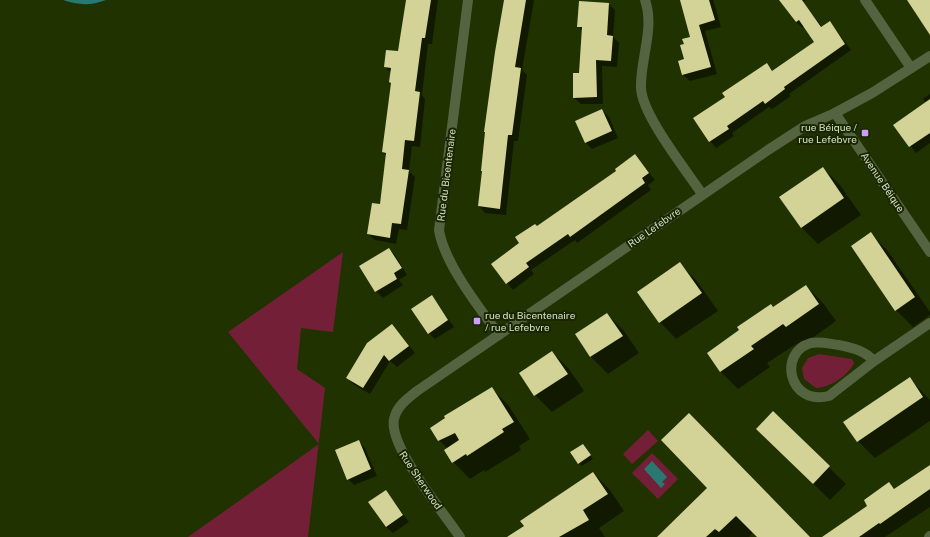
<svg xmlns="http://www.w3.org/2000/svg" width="930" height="537" font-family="'Public Sans',sans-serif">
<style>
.green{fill:#741f38}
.water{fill:#2a7872}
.shadow{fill:#0007}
.building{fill:#d3d297}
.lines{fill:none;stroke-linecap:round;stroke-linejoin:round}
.minor{stroke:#546340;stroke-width:10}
.poi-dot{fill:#d09dfe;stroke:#192601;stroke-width:1.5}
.labels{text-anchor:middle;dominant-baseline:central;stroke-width:4;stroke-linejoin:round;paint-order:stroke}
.poi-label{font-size:10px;fill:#d3e0c5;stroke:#192601;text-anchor:end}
.street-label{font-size:10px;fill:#d3e0c5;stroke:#192601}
</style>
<rect width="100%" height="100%" fill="#203200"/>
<!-- green -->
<g class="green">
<polygon points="343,252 333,332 301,328 297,369 325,388 308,537 188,537 319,444 228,332"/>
<path d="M819,354L852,359L854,363C849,375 829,388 816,388L804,379L802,368L808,358Z"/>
<polygon points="648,430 658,441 632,464 623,454"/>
<polygon points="652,453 678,479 658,499 632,473"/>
</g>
<!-- water -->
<g class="water">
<path d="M63,0H106C90,6 78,5 63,0Z"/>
<polygon points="652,461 667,477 662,482 665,484 661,488 644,469"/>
</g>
<!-- shadow -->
<g class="shadow">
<polygon points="406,0 438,0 432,44 428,44 422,95 425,99 420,147 412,146 409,171 415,177 407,230 399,229 396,244 375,240 368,234 381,205 387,156 383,152 392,84 391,73 385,67 399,53"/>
<polygon points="505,0 534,0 522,70 527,75 518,141 514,141 506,215 485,213 479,206"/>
<polygon points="681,0 713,0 721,27 705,31 717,74 690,81 683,75 680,62 685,60 685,44 692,37"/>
<polygon points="780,0 806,0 803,2 822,27 830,22 851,50 789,94 791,96 772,109 769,107 732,133 734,136 716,148 710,141 727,98 767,64 773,71 816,43 805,26 803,28 796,22"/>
<polygon points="608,4 615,10 613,37 619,43 617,67 602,66 603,104 581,104 574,98 580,73 583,31 578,26"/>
<polygon points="930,94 930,143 916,153 894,125 926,103 923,99"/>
<polygon points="602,110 609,117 618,138 592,149 586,143 576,122"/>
<polygon points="635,155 655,180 648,185 651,190 577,243 575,240 531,270 534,274 513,290 507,283 521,243 537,227 618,171"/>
<polygon points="823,168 840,185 861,215 818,244 801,227"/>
<polygon points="870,233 887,250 930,312 930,315 913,327 896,310"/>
<polygon points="389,249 395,255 407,275 399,280 403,285 383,298 376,291 361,266"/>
<polygon points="680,264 697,281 718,311 676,339 660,322"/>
<polygon points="806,286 823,303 836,321 804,344 801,341 767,363 770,367 738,389 721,372 708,353"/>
<polygon points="432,296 454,327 435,339 429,333"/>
<polygon points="607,314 624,331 639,353 608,374 591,357 576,335"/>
<polygon points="398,332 415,353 397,367 390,361 370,394 353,384 347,377"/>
<polygon points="552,352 569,369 584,391 552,412 535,395"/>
<polygon points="910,379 930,400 930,421 875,458 858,441"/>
<polygon points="492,389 509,406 530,439 519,446 521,450 485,472 484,470 470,479 453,462 448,449 439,440"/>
<polygon points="773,413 846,484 830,500 758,429"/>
<polygon points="358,441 365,448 377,476 354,485 348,479"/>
<polygon points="583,445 593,459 582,466 579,463"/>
<polygon points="930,467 930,507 885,537 836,537 869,506 889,484 896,490"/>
<polygon points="593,473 610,490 624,511 599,528 605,537 509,537"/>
<polygon points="709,488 809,537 758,537 753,532 749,537 658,537"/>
<polygon points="386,491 409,522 393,533 386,527"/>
</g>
<!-- building -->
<g class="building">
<polygon points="406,0 431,0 425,38 422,38 415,91 420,92 414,141 405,140 402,169 409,170 401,224 392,223 390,238 367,234 372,203 380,204 386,153 382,152 391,83 389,82 391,68 384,67 386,50 398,51"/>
<polygon points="504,0 526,0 515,67 521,68 512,135 508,135 500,209 478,206 482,171 481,171 485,132 484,132 495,52"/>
<polygon points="680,0 709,0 715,20 699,25 711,67 682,75 678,61 684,59 680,45 684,44 682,39 690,37"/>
<polygon points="779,0 802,0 821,27 830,21 845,44 784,87 785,89 765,104 763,101 727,126 729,129 709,142 693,118 725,97 722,93 767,63 772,71 814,42 799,20 796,22"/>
<polygon points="907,0 930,0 930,35"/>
<polygon points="579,1 609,3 607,35 613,36 611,61 596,60 597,97 573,98 573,73 579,73 582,27 577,27"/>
<polygon points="930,99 930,133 909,147 893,125"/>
<polygon points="602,109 612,131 585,143 575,121"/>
<polygon points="635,154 649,173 642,178 645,183 570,237 568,234 526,263 529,267 506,284 491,264 519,243 515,237 535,224 537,226 616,171 615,169"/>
<polygon points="823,167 844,198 801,228 779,197"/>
<polygon points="871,232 915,297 895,311 851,246"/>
<polygon points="389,248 402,268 394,273 397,279 375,292 359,266"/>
<polygon points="680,262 702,293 659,323 637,292"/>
<polygon points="806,285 819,304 786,327 783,324 751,346 754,349 720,372 707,353 739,330 737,327 771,304 773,307"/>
<polygon points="432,295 448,320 428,334 411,309"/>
<polygon points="607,313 623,336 590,357 575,334"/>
<polygon points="392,324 409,346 389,361 384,355 363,388 346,378 367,343"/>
<polygon points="552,351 568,374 534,396 519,373"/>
<polygon points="910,377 923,397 857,442 843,422"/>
<polygon points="492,387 514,422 502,429 504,432 467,456 466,454 452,463 444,450 459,440 455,433 438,441 430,428 445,418 444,416"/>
<polygon points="773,411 830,466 813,484 756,429"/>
<polygon points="689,413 810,537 757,537 736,516 719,532 715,529 706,537 657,537 707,488 661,440"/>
<polygon points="359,440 371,469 347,480 335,450"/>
<polygon points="583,444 591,455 578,464 570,452"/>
<polygon points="930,465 930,489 880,524 879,523 859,537 822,537 867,506 864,500 889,482 894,489"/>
<polygon points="593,472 608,494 583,510 589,520 559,537 507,537 524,526 520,521"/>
<polygon points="386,490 403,515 386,527 368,502"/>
</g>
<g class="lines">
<!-- minor -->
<g class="minor">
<path d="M468,0L439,230C444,263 479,307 499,335"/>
<path d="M645,0C655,28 640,60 641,88C642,115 686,170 702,194"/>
<polyline points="865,0 911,68"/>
<polyline points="835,113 930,252"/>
<path d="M874,361C864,350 853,348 839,345C830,344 820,341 811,343C778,352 788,406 829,396L874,361L930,323"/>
<path d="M460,537C444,513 388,446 394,419C397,406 407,399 417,391L768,150L805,126L835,113L872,93L930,56"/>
<polyline points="929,537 930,536"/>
</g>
</g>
<!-- markers -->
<g class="poi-dot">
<rect x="861" y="129" width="8" height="8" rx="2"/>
<rect x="473" y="317" width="8" height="8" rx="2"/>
</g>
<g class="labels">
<!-- poi labels -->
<g class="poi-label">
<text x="857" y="127">rue Béique /<tspan x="857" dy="12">rue Lefebvre</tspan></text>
<text x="485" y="315" text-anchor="start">rue du Bicentenaire<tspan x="485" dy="12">/ rue Lefebvre</tspan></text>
</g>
<!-- street labels -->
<g class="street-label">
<text transform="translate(446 175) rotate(-83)">Rue du Bicentenaire</text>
<text transform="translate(883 182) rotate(56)">Avenue Béique</text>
<text transform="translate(654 227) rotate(-35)">Rue Lefebvre</text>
<text transform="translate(421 480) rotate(56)">Rue Sherwood</text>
</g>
</g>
</svg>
